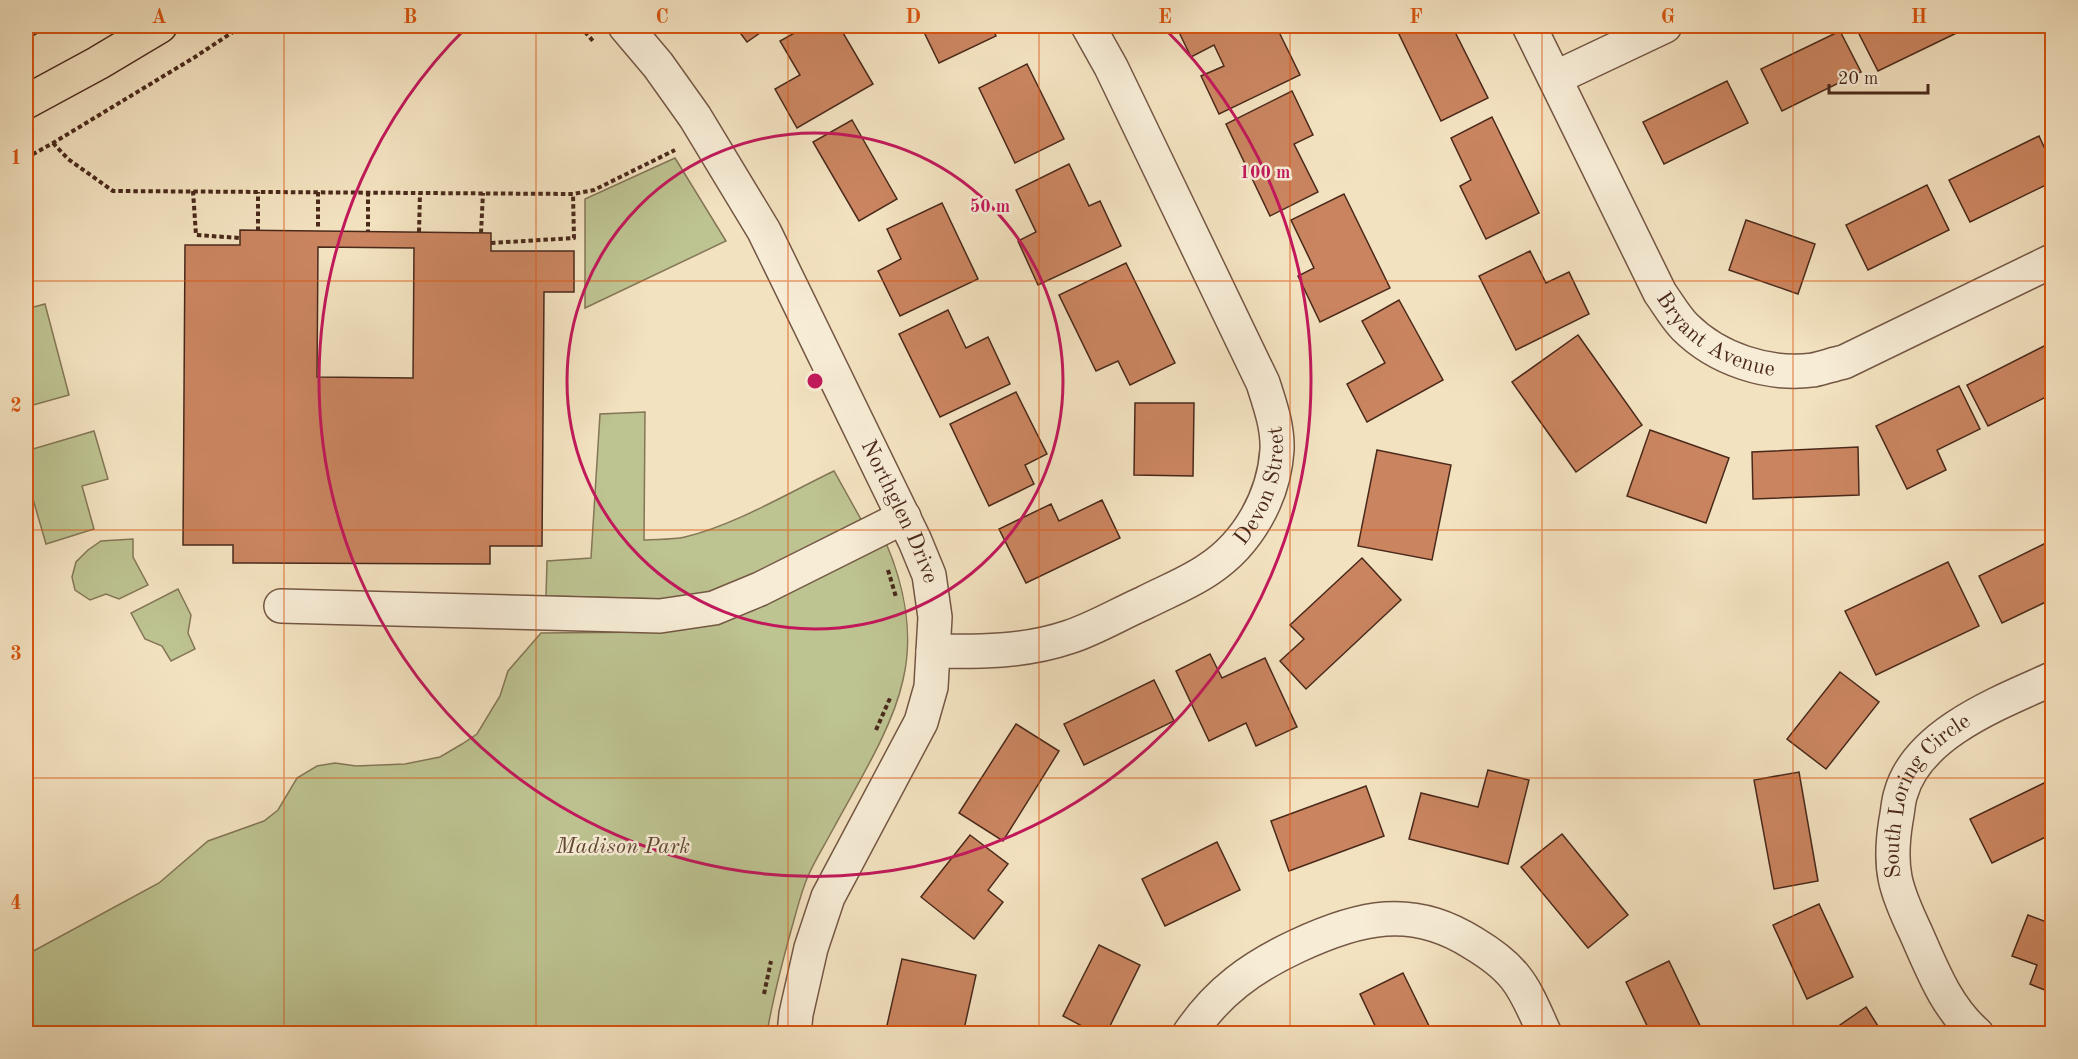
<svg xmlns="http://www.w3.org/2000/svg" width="2078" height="1059" font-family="'Old Standard TT',serif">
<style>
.green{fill:#bdc391;stroke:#847656;stroke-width:1.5}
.building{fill:#ca8560;stroke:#4a291b;stroke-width:1.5;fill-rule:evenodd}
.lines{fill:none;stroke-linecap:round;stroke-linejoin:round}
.minor-casing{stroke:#745744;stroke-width:36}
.major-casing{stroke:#4a291b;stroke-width:36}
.path{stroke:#4a291b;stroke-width:4;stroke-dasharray:4.5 3;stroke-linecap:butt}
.minor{stroke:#f7ecd6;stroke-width:33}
.major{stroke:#f3e2c0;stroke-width:33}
.grid{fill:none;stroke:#d8540e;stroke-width:1.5;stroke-opacity:0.55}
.ring{fill:none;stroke:#c2185b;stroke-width:3}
.labels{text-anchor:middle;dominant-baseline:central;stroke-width:5;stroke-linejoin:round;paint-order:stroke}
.street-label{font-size:22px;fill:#4a291b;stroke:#f7ecd6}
.park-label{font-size:22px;font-style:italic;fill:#614833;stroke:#f7ecd6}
.centre{fill:#c2185b;stroke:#f7ecd6;stroke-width:3}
.ring-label{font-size:18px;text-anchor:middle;font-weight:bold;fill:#c2185b;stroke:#f7ecd6;stroke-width:5;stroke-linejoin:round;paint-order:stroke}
.neatline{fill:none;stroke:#d8540e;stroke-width:2}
.grid-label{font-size:20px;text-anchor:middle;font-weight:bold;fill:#d8540e}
</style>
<rect width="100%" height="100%" fill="#f3e2c0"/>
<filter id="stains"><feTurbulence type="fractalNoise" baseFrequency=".00333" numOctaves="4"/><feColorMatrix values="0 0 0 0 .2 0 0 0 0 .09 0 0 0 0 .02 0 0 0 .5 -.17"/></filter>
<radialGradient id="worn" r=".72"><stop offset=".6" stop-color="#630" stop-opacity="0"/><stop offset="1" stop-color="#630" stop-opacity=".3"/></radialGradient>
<!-- green -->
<g class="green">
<polygon points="675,158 726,241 585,308 585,199"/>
<polygon points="45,304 69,395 26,407 26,309"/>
<path d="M645,412L644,540C657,539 672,540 685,537C735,525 788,493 834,471L863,523L746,580L705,593L667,599L546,596L547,561L591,558L600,414Z"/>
<polygon points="94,431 108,479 82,486 94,529 46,544 26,475 26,451"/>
<polygon points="133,539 133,557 148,585 119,599 106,594 90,600 75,590 72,577 76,562 88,550 101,541"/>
<path d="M886,543C904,585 914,634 903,680C892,730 856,786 832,831C824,846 815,860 808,876C801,892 797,910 792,927C782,963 773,997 767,1033L26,1034V955L159,883L208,841L264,821L278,810L297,778L317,766L335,763L356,766L405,764L440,757L462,744L477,734L500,696L508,671L541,633L656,632L711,622L752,611Z"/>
<polygon points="178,589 191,615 188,633 195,649 171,661 162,646 145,639 131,613"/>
</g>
<!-- building -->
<g class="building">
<polygon points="735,26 770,26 747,42"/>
<polygon points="807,26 839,26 873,84 797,128 775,89 800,75 780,41"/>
<polygon points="921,26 991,26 996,36 939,63"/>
<polygon points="1176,26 1276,26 1300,75 1219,114 1201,76 1224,66 1214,45 1191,57"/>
<polygon points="1411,26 1452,26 1488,98 1441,121 1398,32"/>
<polygon points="1855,26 1971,26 1878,71"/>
<polygon points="1840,31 1861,72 1782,111 1761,69"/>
<polygon points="1027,64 1064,139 1015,163 979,88"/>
<polygon points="1727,81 1748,123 1664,164 1643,122"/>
<polygon points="1292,91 1313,135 1294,144 1318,192 1270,216 1226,124"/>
<polygon points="1492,117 1539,213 1486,239 1460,186 1471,180 1451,138"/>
<polygon points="852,120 897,199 859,221 813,142"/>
<polygon points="2039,136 2052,164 2052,182 1970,222 1949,180"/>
<polygon points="1069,164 1089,206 1100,201 1121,246 1038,285 1018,241 1036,232 1016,190"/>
<polygon points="1927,185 1949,230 1868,270 1846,225"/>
<polygon points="1344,194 1390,288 1320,322 1298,276 1314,268 1291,220"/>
<polygon points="942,203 978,279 900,316 878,271 901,259 887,229"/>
<polygon points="1746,220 1815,244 1798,294 1729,270"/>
<path d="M240,230L491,233V251H574V292H544L542,546H490V564L233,563V545H183L185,245H240ZM318,247L414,248L413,378L317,377Z"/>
<polygon points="1530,251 1546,283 1569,272 1589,314 1516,350 1479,276"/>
<polygon points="1126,263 1175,363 1130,385 1118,361 1096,371 1059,295"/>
<polygon points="1399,300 1443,380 1367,422 1347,384 1385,363 1362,321"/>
<polygon points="948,310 966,348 988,337 1010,384 940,417 899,334"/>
<polygon points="1578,335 1642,425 1576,472 1512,382"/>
<polygon points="2052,342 2052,394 1988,426 1967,385"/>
<polygon points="1959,386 1980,429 1937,450 1946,470 1907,489 1876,426"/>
<polygon points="1016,392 1047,454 1025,465 1034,484 989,506 950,424"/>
<polygon points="1135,403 1194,403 1193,476 1134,475"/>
<polygon points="1650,430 1729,458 1706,523 1627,496"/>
<polygon points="1858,447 1859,495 1753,499 1752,452"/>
<polygon points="1377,450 1451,465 1432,560 1358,546"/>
<polygon points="1102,500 1120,538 1026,583 999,529 1051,504 1059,521"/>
<polygon points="2052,540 2052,599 2002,623 1979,576"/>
<polygon points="1362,558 1401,600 1306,689 1280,661 1304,639 1290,625"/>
<polygon points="1948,562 1979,626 1876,675 1845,611"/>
<polygon points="1210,654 1222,678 1265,658 1297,727 1256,746 1246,723 1209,741 1176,671"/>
<polygon points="1840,672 1879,702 1826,769 1787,739"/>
<polygon points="1154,680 1174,721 1084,765 1064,724"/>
<polygon points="1016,724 1059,751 1003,841 959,813"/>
<polygon points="1488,770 1529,780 1508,864 1409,839 1421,793 1478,807"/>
<polygon points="1799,772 1818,881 1774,889 1754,780"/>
<polygon points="2046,782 2052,796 2052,834 1992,863 1970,819"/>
<polygon points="1366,786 1384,836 1289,871 1271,821"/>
<polygon points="1562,834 1628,915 1588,948 1521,867"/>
<polygon points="970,835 1008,864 988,890 1003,902 974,939 921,897"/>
<polygon points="1217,842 1240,890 1165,926 1142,879"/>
<polygon points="1819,904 1853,977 1807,999 1773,925"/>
<polygon points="2028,915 2052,924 2052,993 2030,984 2037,965 2012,956"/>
<polygon points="1099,945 1140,965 1106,1034 1097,1034 1063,1016"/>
<polygon points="902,959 976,975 963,1034 885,1034"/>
<polygon points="1669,961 1704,1034 1651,1034 1626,982"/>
<polygon points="1403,973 1433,1034 1379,1034 1360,994"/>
<polygon points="1866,1007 1883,1034 1827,1034"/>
</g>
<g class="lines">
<!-- minor casing -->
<g class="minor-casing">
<g id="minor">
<path id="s1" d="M625,26L658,65L695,117L764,231L915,541L929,575L935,617L931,687L921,722L828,897L811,948L796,1014L794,1034"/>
<path id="s2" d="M1529,26L1660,293C1668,304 1675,317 1685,327C1717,359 1768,376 1813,370C1823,368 1834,364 1844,362L2052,261"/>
<polyline points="1555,78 1665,26"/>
<polyline points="281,606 660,616 714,608 760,589 904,517"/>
<path id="s3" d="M933,651C978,652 1025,652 1069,637C1094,629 1119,614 1144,603C1165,592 1189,583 1209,569C1248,543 1274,497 1277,450C1278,427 1270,405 1263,383L1111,67L1088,26"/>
<path d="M1189,1034C1217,992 1252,967 1297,946C1359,917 1412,904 1473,943C1488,952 1504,963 1515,977C1528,993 1536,1015 1545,1034"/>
<path id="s4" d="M1977,1034C1946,1007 1932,969 1916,933C1895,889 1888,869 1896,820C1898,811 1898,801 1901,793C1918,733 2001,702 2052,679"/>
</g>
</g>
<!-- major casing -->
<g class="major-casing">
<polyline id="major" points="26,102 98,63 160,26"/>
</g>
<!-- path -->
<g class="path">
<polyline points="580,26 593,41"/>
<polyline points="26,38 48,26"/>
<polyline points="53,143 68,159 113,191 573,194 594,190 675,150"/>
<polyline points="26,158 53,143 195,57 242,26"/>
<polyline points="193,191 196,235 240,238"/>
<polyline points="318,192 318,229"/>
<polyline points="368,192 368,231"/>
<polyline points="258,231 258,192"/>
<polyline points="419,232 420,193"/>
<polyline points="481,233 483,193"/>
<polyline points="491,243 574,238 573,194"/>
<polyline points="888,570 896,597"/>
<polyline points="876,730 891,696"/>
<polyline points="764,994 771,961"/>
</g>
<!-- minor -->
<use href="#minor" class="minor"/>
<!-- major -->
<use href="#major" class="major"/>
</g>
<!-- grid -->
<path class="grid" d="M284,26V1034M536,26V1034M788,26V1034M1039,26V1034M1290,26V1034M1542,26V1034M1793,26V1034M26,281H2052M26,530H2052M26,778H2052"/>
<!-- distance rings -->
<g class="ring">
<circle cx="815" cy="381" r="248"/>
<path d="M1163 27A496 496 0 1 1 467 27"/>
</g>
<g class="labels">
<!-- street labels -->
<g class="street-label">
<text stroke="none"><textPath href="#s2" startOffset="370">Bryant Avenue</textPath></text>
<text stroke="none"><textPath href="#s3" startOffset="396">Devon Street</textPath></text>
<text stroke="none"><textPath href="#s1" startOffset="560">Northglen Drive</textPath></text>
<text stroke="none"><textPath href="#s4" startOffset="272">South Loring Circle</textPath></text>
</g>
<!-- park labels -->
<g class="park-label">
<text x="623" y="847">Madison Park</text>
</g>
</g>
<circle cx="815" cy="381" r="9" class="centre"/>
<g class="ring-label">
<text x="1265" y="178">100 m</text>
<text x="990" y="212">50 m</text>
</g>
<!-- margin -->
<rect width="2078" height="1059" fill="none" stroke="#f3e2c0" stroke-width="66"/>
<!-- scale -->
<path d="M1829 84v9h99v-9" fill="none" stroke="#4a291b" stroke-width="3"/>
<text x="1838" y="84" font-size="18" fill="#4a291b" stroke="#f7ecd6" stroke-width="4.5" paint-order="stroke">20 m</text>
<rect x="33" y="33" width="2012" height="993" class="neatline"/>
<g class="grid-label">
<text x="159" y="23">A</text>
<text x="410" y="23">B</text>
<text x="662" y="23">C</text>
<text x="913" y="23">D</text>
<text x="1165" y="23">E</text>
<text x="1416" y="23">F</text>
<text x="1668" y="23">G</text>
<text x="1919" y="23">H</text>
<text x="16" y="164">1</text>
<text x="16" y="412">2</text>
<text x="16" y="660">3</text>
<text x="16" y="909">4</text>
</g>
<rect width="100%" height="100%" filter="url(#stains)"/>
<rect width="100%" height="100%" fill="url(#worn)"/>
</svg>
